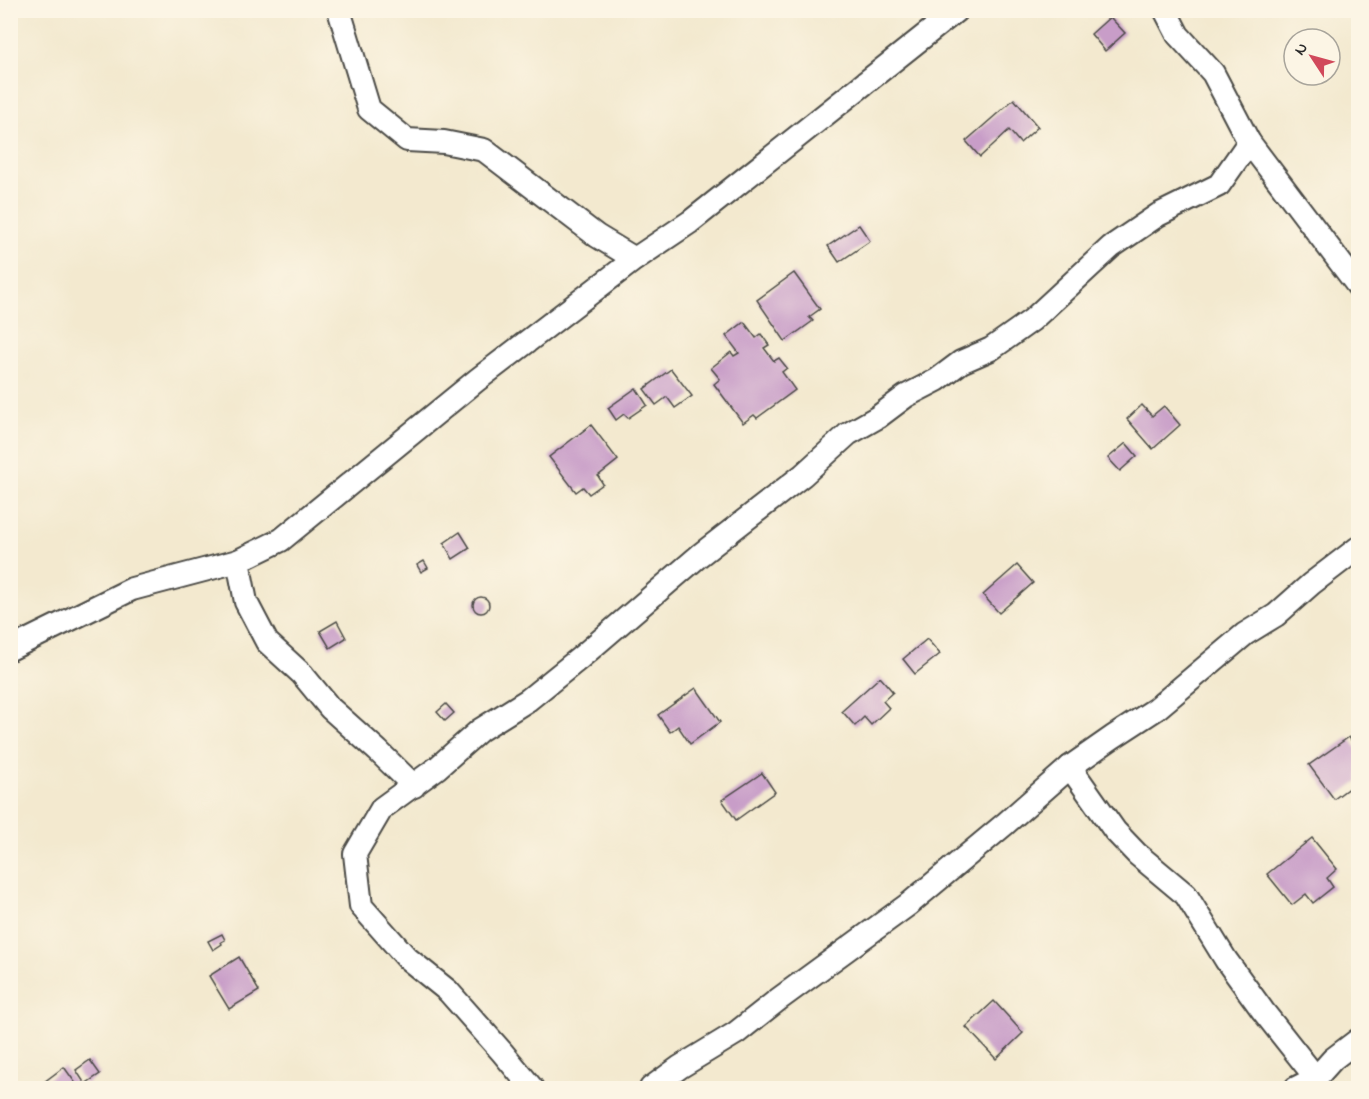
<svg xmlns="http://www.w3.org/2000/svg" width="1369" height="1099" font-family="'Indie Flower',sans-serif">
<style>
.building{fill:#c89dc8}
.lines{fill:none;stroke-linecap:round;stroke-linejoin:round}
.minor-casing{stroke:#494844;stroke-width:26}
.minor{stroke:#fff;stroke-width:22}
</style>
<rect width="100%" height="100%" fill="#fcf5e5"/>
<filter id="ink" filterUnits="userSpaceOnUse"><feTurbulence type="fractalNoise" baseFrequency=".0167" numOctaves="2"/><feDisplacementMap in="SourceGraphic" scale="12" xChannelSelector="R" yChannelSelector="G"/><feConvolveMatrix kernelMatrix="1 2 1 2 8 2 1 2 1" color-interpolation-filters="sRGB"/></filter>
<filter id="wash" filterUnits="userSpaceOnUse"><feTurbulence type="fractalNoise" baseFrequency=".008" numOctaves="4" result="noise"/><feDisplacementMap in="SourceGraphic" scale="24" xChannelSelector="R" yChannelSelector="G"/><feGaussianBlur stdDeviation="1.35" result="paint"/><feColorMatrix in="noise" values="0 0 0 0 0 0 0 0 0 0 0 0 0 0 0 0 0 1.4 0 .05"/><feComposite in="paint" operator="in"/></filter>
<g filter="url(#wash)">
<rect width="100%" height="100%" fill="#f3e9cf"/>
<g id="blocks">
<!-- building -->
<g class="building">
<polygon points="1110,17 1125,33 1105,51 1091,34"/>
<polygon points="1014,99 1038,127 1020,143 1009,130 980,157 966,141"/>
<polygon points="859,225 870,241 839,262 828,246"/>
<polygon points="794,273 820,309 809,317 813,321 785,341 757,300"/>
<polygon points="744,322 756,338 761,334 769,345 764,348 774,361 779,358 787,368 782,372 795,390 757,418 754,415 743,423 714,384 720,379 711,368 731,352 734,356 739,353 726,336"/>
<polygon points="671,369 692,396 675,408 667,397 656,405 644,389"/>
<polygon points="636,388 647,405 628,418 624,414 616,420 608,408"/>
<polygon points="1142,405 1152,416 1164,406 1180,425 1153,449 1127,419"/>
<polygon points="591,425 618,460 598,476 603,484 589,494 583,487 576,492 549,457"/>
<polygon points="1126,443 1137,456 1120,471 1108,458"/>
<polygon points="460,532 470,548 453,559 444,543"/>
<polygon points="424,561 428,568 421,572 417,565"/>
<polygon points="1017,565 1033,583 999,613 983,595"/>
<circle cx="481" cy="605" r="8"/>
<polygon points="337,621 346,638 330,648 320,631"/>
<polygon points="927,639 940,654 915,674 903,659"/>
<polygon points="880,677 893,692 883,701 889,708 871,725 864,717 855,726 842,711"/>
<polygon points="696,688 720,722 690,744 678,726 670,732 658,715"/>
<polygon points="446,704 454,713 445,721 437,712"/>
<polygon points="1349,737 1358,750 1358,781 1334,799 1309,765"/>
<polygon points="762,773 775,792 736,820 722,800"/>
<polygon points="1312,838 1337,869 1327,878 1333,887 1313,903 1306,894 1292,905 1267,874"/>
<polygon points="222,934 225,940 221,942 222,944 213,950 208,941"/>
<polygon points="239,957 259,991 229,1009 209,976"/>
<polygon points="994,1001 1023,1033 996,1059 966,1027"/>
<polygon points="90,1060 100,1074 85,1084 76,1070"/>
<polygon points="64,1067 79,1088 36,1088"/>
</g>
</g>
</g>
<g filter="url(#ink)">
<use href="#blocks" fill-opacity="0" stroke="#494844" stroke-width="1.5"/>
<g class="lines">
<!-- minor casing -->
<g class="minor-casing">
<g id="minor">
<polyline points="339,10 369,109 407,140 444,142 484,150 597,236 635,259"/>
<polyline points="1165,10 1178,35 1213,73 1249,142 1358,286"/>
<polyline points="238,561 246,602 267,642 302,674 330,708 378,751 414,786"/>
<polyline points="10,649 132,589 238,561 281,540 477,380 635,259 690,222 957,10"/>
<polyline points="1070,767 1115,831 1137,854 1186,895 1226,960 1263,1011 1316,1078"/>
<polyline points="532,1088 502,1052 448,991 407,958 361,906 355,854 382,808 437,768 480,730 528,700 580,658 700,555 803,475 848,434 878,417 906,396 937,380 961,362 991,349 1032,320 1111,247 1158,215 1219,185 1249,142"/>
<polyline points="651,1088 680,1067 736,1033 779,999 909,904 1005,824 1070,767 1113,737 1156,709 1245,634 1276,615 1311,584 1358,548"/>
<polyline points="1296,1088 1316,1078 1333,1059 1358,1040"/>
</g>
</g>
<!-- minor -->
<use href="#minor" class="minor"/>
</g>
</g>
<!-- margin -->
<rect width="1369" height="1099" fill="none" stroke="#fcf5e5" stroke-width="36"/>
<!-- north arrow -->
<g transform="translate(1312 57) rotate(306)"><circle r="28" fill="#fcf5e5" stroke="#a8a49b" stroke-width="1.5"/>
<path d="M0-4.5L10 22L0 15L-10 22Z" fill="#d1495b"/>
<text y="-9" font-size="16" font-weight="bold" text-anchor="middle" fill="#2b2b2b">N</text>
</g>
</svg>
